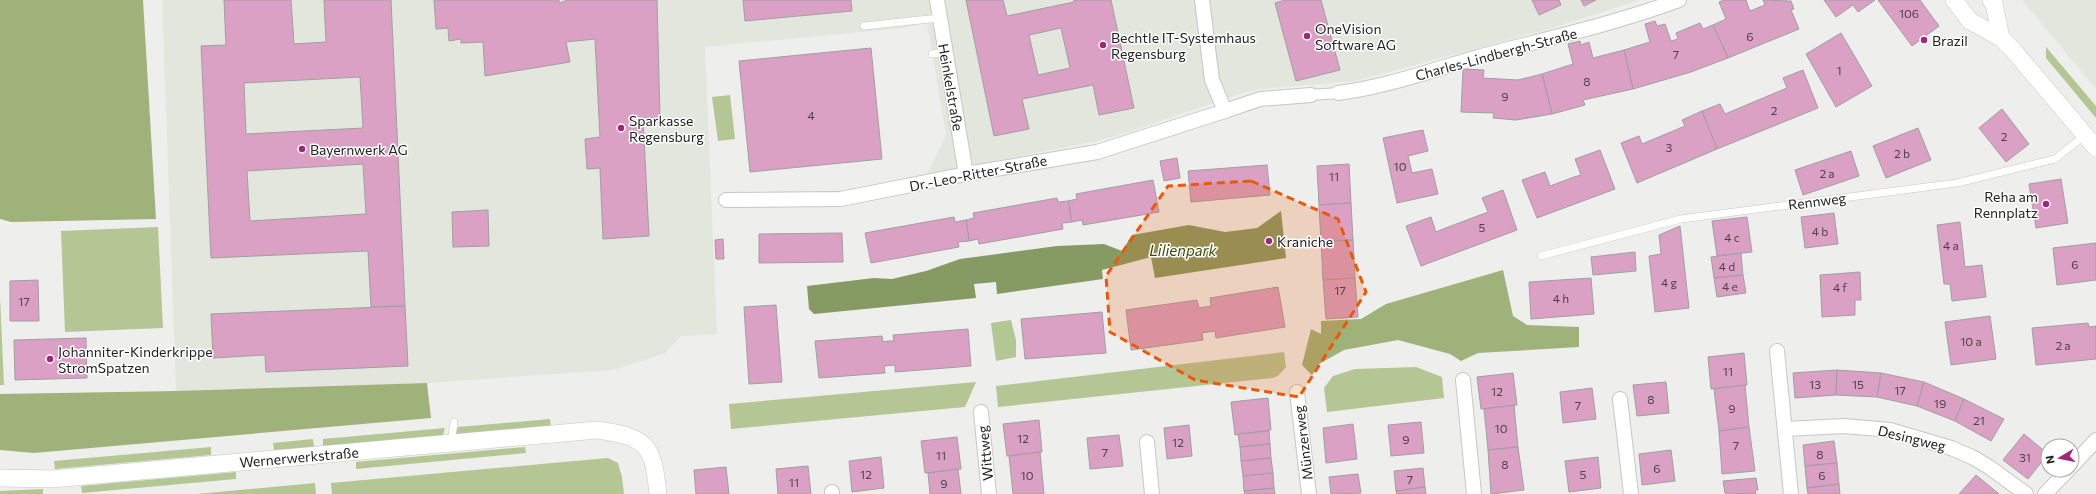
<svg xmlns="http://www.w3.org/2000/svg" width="2096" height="494" font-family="Commissioner,sans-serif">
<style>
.built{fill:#e2e6dc}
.green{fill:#b3c694}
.forest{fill:#9eb27a}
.water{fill:#869a63}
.building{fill:#daa1c4;stroke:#a19ea0;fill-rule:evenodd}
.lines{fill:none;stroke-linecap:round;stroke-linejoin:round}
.service-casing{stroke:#c6c7c4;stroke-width:8}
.pedestrian-casing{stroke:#c6c7c4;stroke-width:12}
.minor-casing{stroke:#c6c7c4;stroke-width:16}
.tertiary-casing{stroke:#c6c7c4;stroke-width:18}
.service{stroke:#fff;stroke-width:7}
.pedestrian{stroke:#fff;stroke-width:10}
.minor{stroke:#fff;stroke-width:14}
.tertiary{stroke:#fff;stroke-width:17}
.marked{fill:#e8590c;fill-opacity:0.2;stroke:#e8590c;stroke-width:3;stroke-dasharray:8 5;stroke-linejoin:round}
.poi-dot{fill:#a1277d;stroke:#fff;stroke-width:1.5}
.labels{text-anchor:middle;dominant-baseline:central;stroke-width:3;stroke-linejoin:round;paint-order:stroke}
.number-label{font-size:12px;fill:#50424a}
.poi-label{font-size:14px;fill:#222221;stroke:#fff;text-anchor:start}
.street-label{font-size:14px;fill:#222221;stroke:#fff}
.water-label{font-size:15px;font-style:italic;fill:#384a09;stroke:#fff}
</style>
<rect width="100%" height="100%" fill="#eeefec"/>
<!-- built -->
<g class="built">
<polygon points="162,0 1640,0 1549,29 1355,81 1260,89 1240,94 1129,132 1093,142 927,174 946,134 927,23 904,28 705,47 717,334 681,336 665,353 613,370 427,383 176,391"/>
<polygon points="2022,0 2096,0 2096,89 2032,12"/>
</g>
<!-- green -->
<g class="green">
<polygon points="2046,47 2096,106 2096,118 2046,58"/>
<polygon points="730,95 735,139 718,141 712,97"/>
<polygon points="158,227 163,328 65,332 61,231"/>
<polygon points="0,297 4,385 0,385"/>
<polygon points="1011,320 1016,340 1016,357 996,361 991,323"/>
<polygon points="1284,352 1286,367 1278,376 1272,378 998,407 996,386"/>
<polygon points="1416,367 1442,377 1444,398 1327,412 1324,388 1333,376 1355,369"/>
<polygon points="976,382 965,407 731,429 729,404"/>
<polygon points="550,419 551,426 456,434 458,427"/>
<polygon points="445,428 443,435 323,446 323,439"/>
<polygon points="313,439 314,447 274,450 273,443"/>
<polygon points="211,447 211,455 55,469 54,461"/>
<polygon points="525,447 526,453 356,469 356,462"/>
<polygon points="608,458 618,463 622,477 624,494 332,494 331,483"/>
<polygon points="236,472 236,479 82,493 81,486"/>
<polygon points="315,483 316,494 196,494"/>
<polygon points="43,489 43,494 0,494 0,491"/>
</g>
<!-- forest -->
<g class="forest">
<polygon points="0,0 143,0 156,219 11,222 0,219"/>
<polygon points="1503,270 1513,316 1527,325 1579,327 1579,347 1478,353 1461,361 1450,354 1398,340 1344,350 1319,364 1312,375 1302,365 1311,329 1321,334 1321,321 1361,319 1386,304"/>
<polygon points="427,383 431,418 34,453 0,450 0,394 176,391"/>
</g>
<!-- water -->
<polygon class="water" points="1281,211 1286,258 1155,278 1151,257 1102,270 1103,279 997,294 996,282 974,284 976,298 814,314 809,309 807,286 874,278 892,279 926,271 960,259 1057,246 1104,244 1122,251 1132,235 1189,225 1225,232 1257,228"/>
<!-- building -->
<g class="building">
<path d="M224,0H291L294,44L326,42L324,0H391L405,306L371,307L368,251L211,258L201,46L226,45ZM360,77L363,128L246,134L244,83ZM363,164L366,214L250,221L247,171Z"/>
<polygon points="434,0 559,0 559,3 568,0 657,0 660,118 643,118 649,236 603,239 600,168 587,169 585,139 600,137 595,39 566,42 570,62 485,76 483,42 461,43 461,39 449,41 448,28 436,29"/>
<polygon points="743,0 851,0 852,11 745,21"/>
<path d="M966,0H1003L1007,16L1074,2V0H1111L1134,108L1099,115L1093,85L1022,99L1029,129L994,136ZM1061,28L1070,68L1038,75L1029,35Z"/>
<polygon points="1285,0 1321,0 1340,70 1296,81 1275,3"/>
<polygon points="1532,0 1559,0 1561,5 1539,15"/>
<polygon points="1581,0 1596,0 1584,6"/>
<polygon points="1724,0 1746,0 1750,11 1765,5 1763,0 1791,1 1794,9 1791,10 1799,29 1728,58 1713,25 1726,19 1719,2"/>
<polygon points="1824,0 1875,0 1858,12 1853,5 1836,17"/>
<polygon points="1878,0 1920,0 1939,26 1912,46"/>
<polygon points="1655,21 1657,26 1665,24 1671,41 1678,39 1676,33 1700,23 1703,29 1713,25 1728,58 1691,72 1633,89 1624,50 1650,42 1645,24"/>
<polygon points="1841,33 1872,86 1836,107 1806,54"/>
<polygon points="1580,41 1581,45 1589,42 1593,58 1624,50 1633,89 1583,100 1585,105 1552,114 1542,74 1573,64 1568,44"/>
<polygon points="871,48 882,159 750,172 739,61"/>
<polygon points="1463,69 1484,70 1483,78 1518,80 1542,74 1552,114 1516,120 1493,118 1494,113 1461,112"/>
<polygon points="1803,70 1818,108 1717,149 1702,111 1720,104 1725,114 1787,88 1783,78"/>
<polygon points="2002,109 2029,144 2006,162 1979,128"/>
<polygon points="1702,111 1717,149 1637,183 1621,143 1639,136 1642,144 1685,126 1682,120"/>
<polygon points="1918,128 1931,160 1886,178 1873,146"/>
<polygon points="1423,130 1428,151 1408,156 1412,173 1432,169 1438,194 1397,203 1383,138"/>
<polygon points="1600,150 1615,189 1537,218 1522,180 1545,172 1550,186 1574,177 1581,175 1575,159"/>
<polygon points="1851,151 1859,176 1803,195 1795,170"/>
<polygon points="1177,158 1180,178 1164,181 1160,161"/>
<polygon points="1349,164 1351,203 1319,205 1317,166"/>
<polygon points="1267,165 1270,195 1191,202 1188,171"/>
<polygon points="2061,179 2068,223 2036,228 2029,184"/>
<polygon points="1153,180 1159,212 1083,225 1082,220 1072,222 1068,201 1077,199 1076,194"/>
<polygon points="1503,190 1517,230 1421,266 1406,226 1431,217 1436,232 1443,229 1488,212 1482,198"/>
<polygon points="1057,198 1058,202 1068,201 1072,222 1062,223 1063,229 979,244 978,239 969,241 966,220 974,218 973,213"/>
<polygon points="1351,203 1353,240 1321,242 1319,205"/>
<polygon points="488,210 489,246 453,247 452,212"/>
<polygon points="1834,213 1838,244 1805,248 1801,217"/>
<polygon points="954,217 955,222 966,220 969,241 958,242 959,247 871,263 865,233"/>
<polygon points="1747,217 1752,252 1717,256 1712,221"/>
<polygon points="1960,222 1965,267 1982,265 1986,297 1952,301 1950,284 1944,284 1937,225"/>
<polygon points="1680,226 1689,308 1655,312 1649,256 1661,254 1659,235"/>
<polygon points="842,233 843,262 759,263 759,234"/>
<polygon points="723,239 724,259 716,259 715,240"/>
<polygon points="1353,240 1355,278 1323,280 1321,242"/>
<polygon points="2096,243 2096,280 2057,285 2053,248"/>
<polygon points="1635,252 1636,271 1593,275 1591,257"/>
<polygon points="1741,253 1743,275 1714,278 1711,257"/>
<polygon points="1860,272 1861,300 1855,300 1855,315 1822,317 1820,275"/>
<polygon points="1743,275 1746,293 1717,297 1714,278"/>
<polygon points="1355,278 1358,317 1326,319 1323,280"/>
<polygon points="1591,278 1594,314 1531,319 1529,282"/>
<polygon points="38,280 39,321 10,321 10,281"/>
<polygon points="1278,287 1285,327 1216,338 1215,331 1202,333 1203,340 1131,350 1126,310 1197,300 1199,308 1211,306 1210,298"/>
<polygon points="776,305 782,382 749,384 744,307"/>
<polygon points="405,306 408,366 266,372 265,355 213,358 211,314"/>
<polygon points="1102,312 1106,353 1025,359 1021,319"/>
<polygon points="1990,316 1996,359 1951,365 1945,322"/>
<polygon points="2088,323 2089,327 2096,326 2096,359 2036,365 2032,328"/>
<polygon points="968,329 971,366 895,372 895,365 884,366 885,373 819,378 815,341 882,336 883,342 888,341 894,341 893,335"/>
<polygon points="86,338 87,378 15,380 14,340"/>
<polygon points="1744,353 1747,385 1711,389 1708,357"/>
<polygon points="1837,370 1836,395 1795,398 1793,373"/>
<polygon points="1837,370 1881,373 1877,397 1836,395"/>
<polygon points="1513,373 1517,405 1481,409 1477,377"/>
<polygon points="1881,373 1924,382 1917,406 1877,397"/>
<polygon points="1666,382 1669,413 1637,416 1633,385"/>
<polygon points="1924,382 1964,399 1955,421 1917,406"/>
<polygon points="1745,385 1749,427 1719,431 1714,389"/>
<polygon points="1592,388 1596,419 1563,423 1560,392"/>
<polygon points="1268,398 1271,430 1235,435 1231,402"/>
<polygon points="1964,399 2004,419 1991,441 1955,421"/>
<polygon points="1514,405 1518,447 1488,450 1484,409"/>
<polygon points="1039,420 1042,452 1007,456 1003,424"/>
<polygon points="1421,422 1424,453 1391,456 1388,425"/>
<polygon points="1353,424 1357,459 1326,463 1323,428"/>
<polygon points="1189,425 1192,456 1167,459 1164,428"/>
<polygon points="1749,427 1755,471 1722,474 1719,431"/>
<polygon points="1269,431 1270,444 1240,447 1238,434"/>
<polygon points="2024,434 2048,454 2028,479 2003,460"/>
<polygon points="1119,435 1123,466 1090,469 1087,438"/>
<polygon points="957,437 961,469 925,473 921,441"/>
<polygon points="1834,441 1837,463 1805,466 1803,445"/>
<polygon points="1270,444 1271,458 1241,461 1240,447"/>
<polygon points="1518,447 1524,490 1491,494 1488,450"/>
<polygon points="1671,450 1675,481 1642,485 1639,454"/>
<polygon points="1040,452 1044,494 1013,494 1009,456"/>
<polygon points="881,457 884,488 852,492 849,461"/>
<polygon points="1598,457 1601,488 1569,492 1565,461"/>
<polygon points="1271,458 1273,473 1243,476 1241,461"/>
<polygon points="1837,463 1839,484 1807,488 1805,466"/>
<polygon points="808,466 811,494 778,494 776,469"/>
<polygon points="726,467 729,494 696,494 694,470"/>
<polygon points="1423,468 1425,487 1396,491 1394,471"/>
<polygon points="958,469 961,494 930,494 928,473"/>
<polygon points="1273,473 1274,488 1244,491 1243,476"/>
<polygon points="1358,474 1361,493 1331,494 1329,477"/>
<polygon points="1976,475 1999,494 1959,494"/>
<polygon points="1756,478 1758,490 1755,490 1756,494 1725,493 1723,481"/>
<polygon points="1839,484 1840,494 1808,494 1807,488"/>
<polygon points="1425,487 1426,494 1397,494 1396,491"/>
<polygon points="1274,488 1275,494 1245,494 1244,491"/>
</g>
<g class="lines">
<!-- service casing -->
<g class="service-casing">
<g id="service">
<polyline points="864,26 939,18"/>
<polyline points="932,54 946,52"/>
<polyline points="1541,256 1681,219 1957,183 2055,159 2085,135"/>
<polyline points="451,443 454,422"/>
</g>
</g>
<!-- pedestrian casing -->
<g class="pedestrian-casing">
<polyline id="pedestrian" points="1311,95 1338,93"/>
</g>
<!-- minor casing -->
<g class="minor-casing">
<g id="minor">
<polyline points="937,0 966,174"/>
<path d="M1338,93C1386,87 1432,70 1478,57C1546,39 1614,24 1679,0"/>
<polyline points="1225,111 1260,99 1311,95"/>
<polyline points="726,200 840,199 851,197 966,174 1097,152 1225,111 1212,80 1202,0"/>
<polyline points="1777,351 1791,494"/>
<polyline points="1463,380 1474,494"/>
<polyline points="1297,392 1309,494"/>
<polyline points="1620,399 1631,494"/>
<polyline points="981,412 989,494"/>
<polyline points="1785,429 1844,426 1890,430 1951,448 1972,457 1989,467 2026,494"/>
<polyline points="1147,442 1152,494"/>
<polyline points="2072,466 2096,440"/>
<polyline points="832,492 832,494"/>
<polyline points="2045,494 2068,470"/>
</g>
</g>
<!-- tertiary casing -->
<g class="tertiary-casing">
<g id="tertiary">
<polyline points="1954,0 1970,21 2001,38 2013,50 2096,148"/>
<polyline points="1991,0 1994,4 2001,38"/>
<path d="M0,478L52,479L597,430C647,437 653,444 658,494"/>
</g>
</g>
<!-- service -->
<use href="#service" class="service"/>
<!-- pedestrian -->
<use href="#pedestrian" class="pedestrian"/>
<!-- minor -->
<use href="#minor" class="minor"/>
<!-- tertiary -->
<use href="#tertiary" class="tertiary"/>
</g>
<!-- marked area -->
<path class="marked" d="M1251,181L1338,219L1366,292L1299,397L1195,380L1110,332L1106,276L1168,186Z"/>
<!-- markers -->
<g class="poi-dot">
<circle cx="1307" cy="36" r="4"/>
<circle cx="1924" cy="40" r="4"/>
<circle cx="1103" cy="45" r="4"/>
<circle cx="621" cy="128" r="4"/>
<circle cx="302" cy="149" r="4"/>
<circle cx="2046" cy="204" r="4"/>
<circle cx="1269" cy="241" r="4"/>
<circle cx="50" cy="359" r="4"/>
</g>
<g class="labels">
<!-- number labels -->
<g class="number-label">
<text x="1909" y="13">106</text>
<text x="1750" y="36">6</text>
<text x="1676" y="54">7</text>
<text x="1839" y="70">1</text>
<text x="1587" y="81">8</text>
<text x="1505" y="96">9</text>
<text x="1774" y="110">2</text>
<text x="811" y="115">4</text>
<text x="2004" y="136">2</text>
<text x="1669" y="147">3</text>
<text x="1902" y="153">2 b</text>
<text x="1400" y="166">10</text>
<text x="1827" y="173">2 a</text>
<text x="1334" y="176">11</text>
<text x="1482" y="227">5</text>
<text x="1820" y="231">4 b</text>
<text x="1732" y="237">4 c</text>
<text x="1951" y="245">4 a</text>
<text x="2075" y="264">6</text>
<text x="1727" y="266">4 d</text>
<text x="1669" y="282">4 g</text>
<text x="1730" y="286">4 e</text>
<text x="1840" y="287">4 f</text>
<text x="1340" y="290">17</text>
<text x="1561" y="298">4 h</text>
<text x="24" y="301">17</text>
<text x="1971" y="341">10 a</text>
<text x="2063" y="345">2 a</text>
<text x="1728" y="371">11</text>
<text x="1815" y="384">13</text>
<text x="1858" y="384">15</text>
<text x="1900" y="390">17</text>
<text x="1497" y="391">12</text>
<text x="1651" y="399">8</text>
<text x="1940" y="403">19</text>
<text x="1578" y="405">7</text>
<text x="1732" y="408">9</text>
<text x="1979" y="420">21</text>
<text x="1501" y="428">10</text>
<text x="1023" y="438">12</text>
<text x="1406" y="439">9</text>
<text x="1178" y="442">12</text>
<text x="1736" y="445">7</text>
<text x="1105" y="452">7</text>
<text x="1820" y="454">8</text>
<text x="941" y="455">11</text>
<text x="2025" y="457">31</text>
<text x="1505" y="464">8</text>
<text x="1657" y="468">6</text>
<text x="866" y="474">12</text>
<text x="1583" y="474">5</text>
<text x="1027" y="475">10</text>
<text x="1822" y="475">6</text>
<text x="1410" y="479">7</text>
<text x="794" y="482">11</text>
<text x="944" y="483">9</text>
</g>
<!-- poi labels -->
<g class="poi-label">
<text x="1315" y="28">OneVision<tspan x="1315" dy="16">Software AG</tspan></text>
<text x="1111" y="37">Bechtle IT-Systemhaus<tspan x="1111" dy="16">Regensburg</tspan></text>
<text x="1932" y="40">Brazil</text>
<text x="629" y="120">Sparkasse<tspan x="629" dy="16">Regensburg</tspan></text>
<text x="310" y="149">Bayernwerk AG</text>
<text x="2038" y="196" text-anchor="end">Reha am<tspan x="2038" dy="16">Rennplatz</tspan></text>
<text x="1277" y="241">Kraniche</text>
<text x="58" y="351">Johanniter-Kinderkrippe<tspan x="58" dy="16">StromSpatzen</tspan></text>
</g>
<!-- street labels -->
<g class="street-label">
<text transform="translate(1496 54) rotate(-15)">Charles-Lindbergh-Straße</text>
<text transform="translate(951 87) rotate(80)">Heinkelstraße</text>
<text transform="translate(978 173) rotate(-11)">Dr.-Leo-Ritter-Straße</text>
<text transform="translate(1817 201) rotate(-7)">Rennweg</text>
<text transform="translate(1912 438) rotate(14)">Desingweg</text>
<text transform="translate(1303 443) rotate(-97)">Münzerweg</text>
<text transform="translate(985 453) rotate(-96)">Wittweg</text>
<text transform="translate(299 457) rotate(-5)">Wernerwerkstraße</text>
</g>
<!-- water labels -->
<g class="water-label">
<text x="1183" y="250">Lilienpark</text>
</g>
</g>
<!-- north arrow -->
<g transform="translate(2060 458) rotate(260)"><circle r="19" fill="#ffffff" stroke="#a7a7a6"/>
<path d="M0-3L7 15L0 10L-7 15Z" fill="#a1277d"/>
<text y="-6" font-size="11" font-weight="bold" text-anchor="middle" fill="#222221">N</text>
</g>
</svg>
